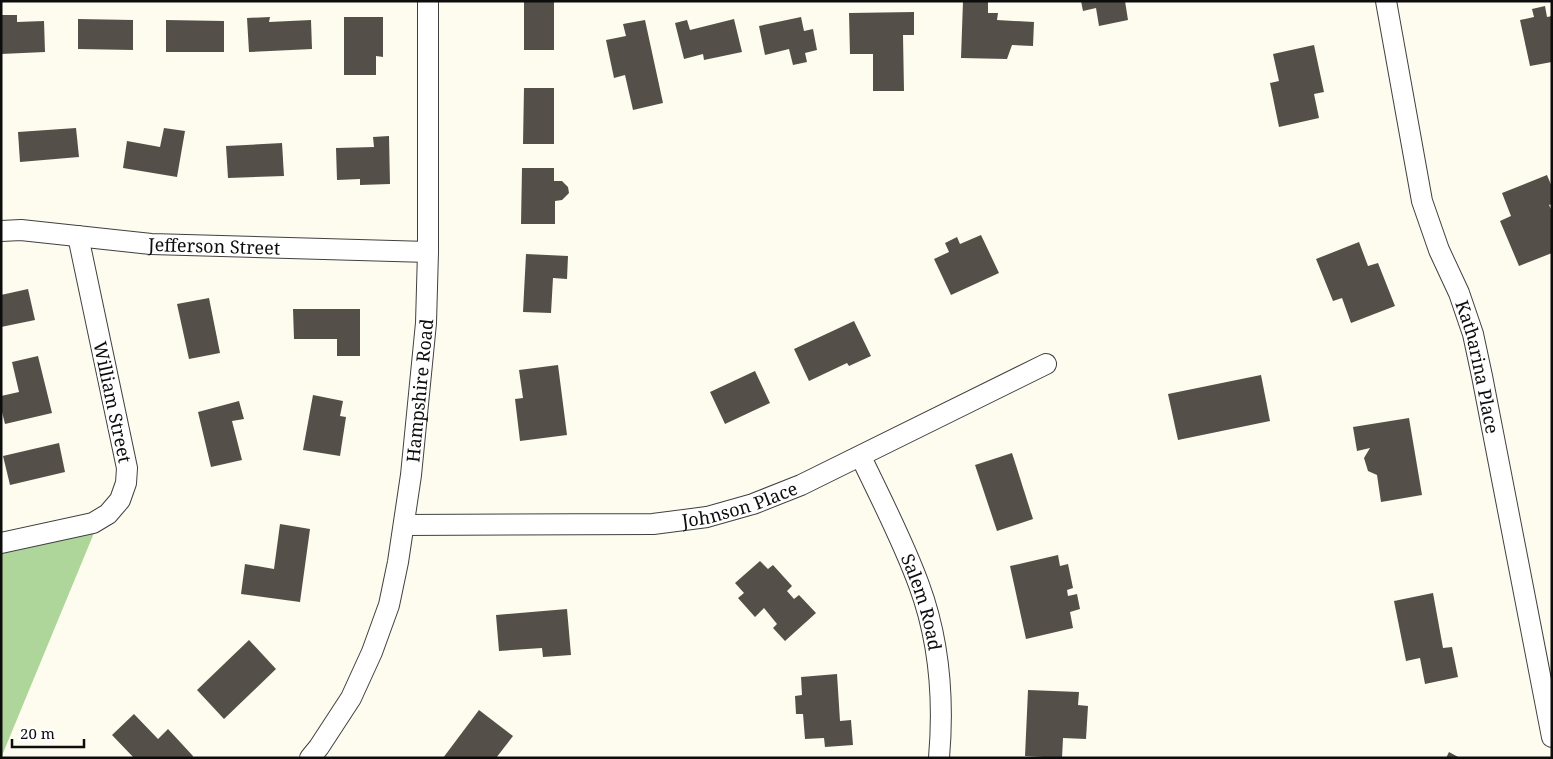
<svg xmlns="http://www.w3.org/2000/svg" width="1553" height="759" font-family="'Noto Serif',serif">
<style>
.forest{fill:#afd69a}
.building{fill:#554f4a}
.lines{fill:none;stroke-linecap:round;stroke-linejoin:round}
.minor-casing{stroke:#404040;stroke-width:22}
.minor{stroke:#fff;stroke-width:20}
.labels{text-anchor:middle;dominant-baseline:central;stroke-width:5;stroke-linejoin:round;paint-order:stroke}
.street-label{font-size:18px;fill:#0d0d0d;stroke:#fff}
</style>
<rect width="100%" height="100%" fill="#fefcee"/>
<!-- forest -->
<polygon class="forest" points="94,533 1,758 1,554"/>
<!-- building -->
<g class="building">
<rect x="524" y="1" width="30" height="49"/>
<polygon points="963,1 988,2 988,13 998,13 997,20 1034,22 1033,46 1012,45 1007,59 961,58"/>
<polygon points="1081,1 1125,1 1128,20 1099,26 1096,8 1083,11"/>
<polygon points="1545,6 1547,17 1552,16 1552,62 1530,66 1520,20 1534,17 1532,9"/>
<polygon points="914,12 914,35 903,35 904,91 873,91 873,54 850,54 849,13"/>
<polygon points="1,15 17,15 17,22 44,21 45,52 1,54"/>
<polygon points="270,17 269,22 311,20 312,49 249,52 247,18"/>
<polygon points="344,17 383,17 383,57 376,56 376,75 344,75"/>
<polygon points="801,17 804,31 813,29 817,50 805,53 807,62 793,65 789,49 765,55 759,26"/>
<polygon points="78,19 133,20 133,50 78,49"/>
<polygon points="734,19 742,52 704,60 703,54 684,59 675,23 687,20 690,30"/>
<polygon points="166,20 224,21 224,52 166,52"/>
<polygon points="645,20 663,103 633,110 625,75 614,78 606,40 626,36 623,24"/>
<polygon points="1314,45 1324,92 1314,94 1319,118 1279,127 1270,83 1279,81 1273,54"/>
<polygon points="524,88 554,88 554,144 523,144"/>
<polygon points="76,128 79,157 20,162 18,132"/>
<polygon points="164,128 185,131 177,177 123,168 127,141 160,147"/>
<polygon points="389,136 390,184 360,185 360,179 337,180 336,148 374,147 373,137"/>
<polygon points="282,143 284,176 228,178 226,146"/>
<polygon points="522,168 554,168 554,181 562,181 568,187 569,193 562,200 555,201 555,224 521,224"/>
<polygon points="1547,175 1552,187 1552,204 1549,205 1552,211 1552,253 1519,266 1500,221 1511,216 1502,193"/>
<polygon points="981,235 999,273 951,295 934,259 949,252 945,243 957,237 960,244"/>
<polygon points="1359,242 1368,266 1378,263 1395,306 1351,323 1342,298 1333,301 1316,259"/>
<polygon points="526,254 568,256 567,279 553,278 551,313 523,312"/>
<polygon points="28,289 35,320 1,327 1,295"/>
<polygon points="209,298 220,353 189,359 177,304"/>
<polygon points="293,309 360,309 360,356 337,356 337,339 294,339"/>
<polygon points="854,321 871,356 849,366 847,363 809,381 794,349"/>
<polygon points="38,356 52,413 5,424 1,408 1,396 19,392 12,362"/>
<polygon points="558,365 567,435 520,441 515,399 523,398 519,370"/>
<polygon points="755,371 770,403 725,424 710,392"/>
<polygon points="1261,375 1270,421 1178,440 1168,394"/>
<polygon points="313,395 343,401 340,416 346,417 340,456 303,450"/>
<polygon points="239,401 244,419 232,421 242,460 211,467 198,412"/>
<polygon points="1409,418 1422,495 1381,502 1377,475 1368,471 1364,458 1370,448 1357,451 1353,427"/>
<polygon points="59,443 65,472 10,485 3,456"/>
<polygon points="1012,453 1033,519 997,531 975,465"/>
<polygon points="280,524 310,529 300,602 241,594 245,564 274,569"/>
<polygon points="1058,555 1060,566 1068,564 1073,588 1067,590 1068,596 1077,594 1080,609 1070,612 1073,628 1026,639 1010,566"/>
<polygon points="760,561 768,569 773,565 792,586 787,591 794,599 799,595 816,613 785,641 773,628 777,624 764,608 755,617 738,598 744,593 735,583"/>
<polygon points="1433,593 1443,648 1452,647 1458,677 1425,684 1420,658 1406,661 1394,601"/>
<polygon points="567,609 571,655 543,657 542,648 499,651 496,615"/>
<polygon points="249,640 276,669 224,719 197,690"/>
<polygon points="837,674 840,721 851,720 853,745 825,747 824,738 805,739 803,714 796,714 795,696 802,695 801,677"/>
<polygon points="1028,690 1079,692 1078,705 1088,706 1086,739 1063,738 1062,758 1025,756"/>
<polygon points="479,710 513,736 496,758 443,758"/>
<polygon points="134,714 158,739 168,729 193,756 192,758 134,758 112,735"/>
<polygon points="1449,752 1460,758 1446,758"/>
</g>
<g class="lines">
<!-- minor casing -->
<g class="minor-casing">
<g id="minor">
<path id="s1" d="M1386,1L1422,201L1439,250L1459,293L1473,334L1482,376L1552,737"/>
<path id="s2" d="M1,231L21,230L151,244L428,252"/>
<path id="s3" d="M861,457C881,499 903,541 919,585C939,639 944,700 939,758"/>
<path id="s4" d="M404,525L653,524L707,517L753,504L801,485L1046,364"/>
<polyline points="1,543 93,523 108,514 120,500 126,483 127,468 78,236"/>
<path id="s5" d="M310,758L319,747L351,698L372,652L389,605L398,562L411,475L426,323L428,252V1"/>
</g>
</g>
<!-- minor -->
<use href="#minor" class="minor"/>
</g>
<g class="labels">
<!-- street labels -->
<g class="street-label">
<text stroke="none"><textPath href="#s2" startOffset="214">Jefferson Street</textPath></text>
<text stroke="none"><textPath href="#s1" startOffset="379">Katharina Place</textPath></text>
<text stroke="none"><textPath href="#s5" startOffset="390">Hampshire Road</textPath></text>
<text transform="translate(113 402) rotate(78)">William Street</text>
<text stroke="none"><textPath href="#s4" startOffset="338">Johnson Place</textPath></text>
<text stroke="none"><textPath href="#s3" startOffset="158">Salem Road</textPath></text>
</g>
</g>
<!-- border -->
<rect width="1553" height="759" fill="none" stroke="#0d0d0d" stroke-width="5"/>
<!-- scale -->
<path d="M12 739v8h72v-8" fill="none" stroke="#0d0d0d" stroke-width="2.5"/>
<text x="20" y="739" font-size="15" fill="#0d0d0d" stroke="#ffffff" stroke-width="4" paint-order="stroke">20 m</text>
</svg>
